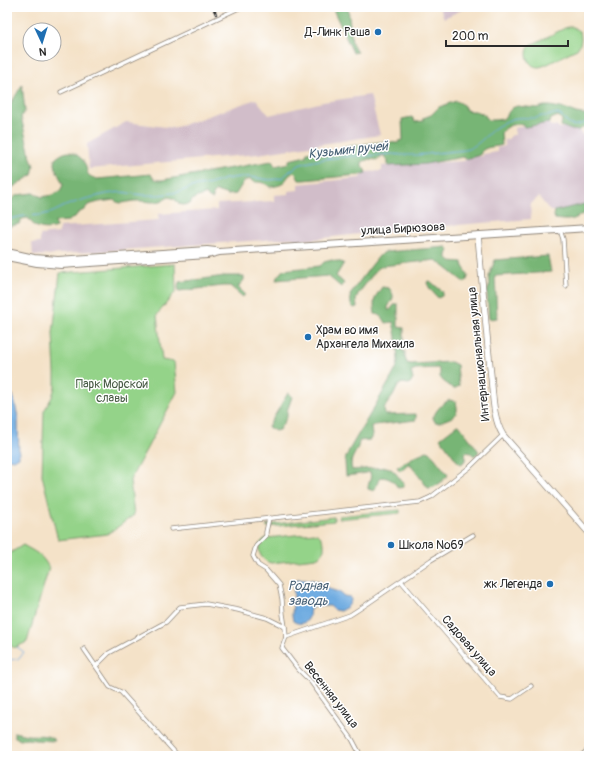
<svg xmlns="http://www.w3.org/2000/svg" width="596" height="763" font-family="Pangolin,sans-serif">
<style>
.industrial{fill:#d1bdc9}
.green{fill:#94d389;stroke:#607f5a}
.forest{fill:#77b575;stroke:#517050}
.water{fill:#6face1;stroke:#4d6c86}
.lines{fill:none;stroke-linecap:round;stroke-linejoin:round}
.stream{stroke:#6face1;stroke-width:1}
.minor-casing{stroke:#90867a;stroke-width:5}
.secondary-casing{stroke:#90867a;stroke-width:7}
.primary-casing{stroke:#90867a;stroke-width:8}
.minor{stroke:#fff;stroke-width:3.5}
.secondary{stroke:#fff;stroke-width:5.5}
.primary{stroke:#fff;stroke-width:6}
.rail-casing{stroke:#2b2b2b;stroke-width:2.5}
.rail{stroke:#fff;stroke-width:1;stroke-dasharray:3;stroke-linecap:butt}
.poi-dot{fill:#1f6fb2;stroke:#fff;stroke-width:1.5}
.labels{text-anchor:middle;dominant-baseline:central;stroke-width:3;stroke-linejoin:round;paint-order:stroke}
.poi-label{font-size:12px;fill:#2b2b2b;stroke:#fff;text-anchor:end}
.street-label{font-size:12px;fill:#2b2b2b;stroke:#fff}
.park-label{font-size:12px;fill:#4a5d47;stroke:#fff}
.water-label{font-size:13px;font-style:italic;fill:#465f74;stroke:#fff}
</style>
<rect width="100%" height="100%" fill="#fff"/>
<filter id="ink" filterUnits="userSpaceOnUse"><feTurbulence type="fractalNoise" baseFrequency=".025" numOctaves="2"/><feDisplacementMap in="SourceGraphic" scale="8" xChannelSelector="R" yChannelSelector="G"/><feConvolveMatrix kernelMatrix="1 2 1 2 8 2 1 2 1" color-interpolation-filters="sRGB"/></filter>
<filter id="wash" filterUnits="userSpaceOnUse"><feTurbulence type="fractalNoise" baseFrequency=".012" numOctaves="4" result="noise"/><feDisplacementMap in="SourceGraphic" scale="16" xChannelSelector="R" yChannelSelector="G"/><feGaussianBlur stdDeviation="0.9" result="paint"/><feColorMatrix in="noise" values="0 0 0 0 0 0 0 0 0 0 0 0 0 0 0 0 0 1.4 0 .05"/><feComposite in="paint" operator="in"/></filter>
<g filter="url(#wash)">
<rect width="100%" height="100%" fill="#f4e2c8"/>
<!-- industrial -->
<g class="industrial">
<polygon points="439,7 468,7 444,18"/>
<polygon points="370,95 380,135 258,154 89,169 87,144 126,122 174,128 256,99 269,115 323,102"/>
<polygon points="548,123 552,126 555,126 560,128 564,127 572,130 578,130 589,142 589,203 555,211 550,211 539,197 530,204 531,219 386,231 297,241 292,238 33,256 32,243 40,243 40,235 59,233 59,227 159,220 158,214 217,210 217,204 274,201 274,195 288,194 288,191 298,190 298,184 360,178 365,172 382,171 382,166 464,161 468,157 483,156 483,154 497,152 497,148 505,146 504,140 508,139 512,135 515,135 514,128"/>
</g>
<!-- green -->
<g class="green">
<path d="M569,27H573L580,32C582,39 581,44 577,49C569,52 545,67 539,67C534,67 531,65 529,61C526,56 527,51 529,46L565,28Z"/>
<polygon points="175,264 176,291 157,315 162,360 174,362 177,392 130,480 134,515 115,529 107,534 58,540 42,475 44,411 52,397 55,387 55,372 53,333 60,273"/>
<polygon points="400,510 400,513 338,519 339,516"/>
<polygon points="334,517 334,521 267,527 267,525"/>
<path d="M314,533L318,534L321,537L324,543V550L320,556L316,558L271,563C258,560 254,543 267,538Z"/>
<path d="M23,545C35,552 42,554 49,568L37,608L27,642L14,648L7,642V555Z"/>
</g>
<!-- forest -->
<g class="forest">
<polygon points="332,7 348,7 352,43 357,52 353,53"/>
<polygon points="22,85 25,111 21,117 30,155 34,166 32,175 7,191 7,110"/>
<path d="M456,101C461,103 464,104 466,110L470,111H475L485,115L486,118L488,120H494L503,119L512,108L517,106L537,108L544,106H550L566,109L576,113L589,115V127C584,127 583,128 579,130C573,132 567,128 561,126L562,120L558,116L551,119L550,123L549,124L548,123L525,127L520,124L511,125L503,130L501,133L502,145C497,147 488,146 483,150C478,154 484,152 479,155C475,157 470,157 466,159L463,157L425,164L388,166V161L383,155L377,160L369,159L362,162V166L365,170L366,173L358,175L304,180H299L296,174L294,172C289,175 288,177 285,181C282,186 275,186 270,187C264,182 260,182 253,182L250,179L244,181L236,194L228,195L216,191L213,194V199L209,198L206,194C198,199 195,194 190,204L183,205L179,204L175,199L169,197C155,206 148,200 135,201C127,201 121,206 114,200L99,202L88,205L84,210L78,213L75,217L68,221L55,222L56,227C49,230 41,229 35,226C32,224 30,220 28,218L22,219L19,224L7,227V209L12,199L17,195L33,193L42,197L52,195L60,191L63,185C60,176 54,169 55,159C62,153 69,149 77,155C80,158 83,159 84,162C89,172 84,175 97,179L151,174C153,179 156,180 162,180L272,161L275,166L289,163V160L306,156L307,152L313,151L315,154L343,150V147L380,142L398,143L399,141L403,140L402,119L412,117L415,122L423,121V118L431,115L439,107Z"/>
<path d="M589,203V213C583,213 581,215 576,218C570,221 562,220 555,219L554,216L555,211Z"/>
<path d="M447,247L449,250L447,255V258L450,261L462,262C463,272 473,272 465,283L436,260L382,266L377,269L358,294L356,300L357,307L354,308L351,305L350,294L371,266L380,255L385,252Z"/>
<polygon points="548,256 551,272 495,276 497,318 489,319 487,292 490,284 489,276 495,260"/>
<polygon points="332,260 344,263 336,276 344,283 341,287 328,276 276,280 277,277 283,270 320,266 324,262"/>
<polygon points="225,276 244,276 244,280 238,287 245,294 243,297 230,286 223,286 179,291 178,287 179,282"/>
<polygon points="428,281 430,281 443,292 442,296 438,298 430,289 427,283"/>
<path d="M382,287L389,288C396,297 393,298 388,307V310H390L395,304H398V327L404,328V342L401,343L402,351H405V358L407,363L411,364L451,362L457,365L459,386L454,389L443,381L440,377V372L438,368L416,369L411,371L413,380L409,384L402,383L398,386L393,396L384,408L385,415L416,414V420L375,425L371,426L372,436L370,440L359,441C359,444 358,448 356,451C352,459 350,461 352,470L387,467C395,470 399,478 404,484V487L398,488C393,480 390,478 381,477C377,481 377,486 374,491L368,489C368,481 372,480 370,472L361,474L346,476L345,462L346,457L349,450L389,382L396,369L398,362L397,346L395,331L393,322L386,323C383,317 381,315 375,314C373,300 374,298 382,287Z"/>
<polygon points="288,393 291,395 292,397 287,411 287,417 279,430 275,431 268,427"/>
<path d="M450,400L456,402C459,414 456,416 445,420C441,421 440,423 435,422L433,418C436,410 442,403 450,400Z"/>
<polygon points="457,425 459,425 475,446 479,452 474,456 471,453 466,452 465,455 466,458 464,462 461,464 457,461 440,438"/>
<path d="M427,451L430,452L448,475C443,481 436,488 428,488L409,463L400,471L397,467L415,456Z"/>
<path d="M14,732C18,733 23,734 27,735C36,736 49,733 55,741L35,740L27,739L20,740L14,736Z"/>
</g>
<!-- water -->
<g class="water">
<polygon points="7,390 13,395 18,417 19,457 14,460 7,459"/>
<path d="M297,579H305L319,581L332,590L339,592L344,596L350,597L351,599C351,606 345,608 340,611L334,610L330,606H322L316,605L310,609C309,612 310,617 308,619C305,625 297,624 293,621L292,615L293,602L294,597L293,584L295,581Z"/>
</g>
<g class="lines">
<!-- stream -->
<g class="stream">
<path d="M9,219L24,216L41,215L53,212L65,206L85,199L106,194L121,192L143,195H159L179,192L192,187L211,184L225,179L240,177H250L270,180L277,179L282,178L290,171L299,165L305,163L324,159L351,156H366L392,154L402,155H418L465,150C477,147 485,136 495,128C500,125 506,121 512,119C518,117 526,118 533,118C536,118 539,117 542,116C543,116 548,116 548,116C552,115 553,113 557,114C564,115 565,123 571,125C577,127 583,122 589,122"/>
<polyline points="7,660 19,659 24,652 17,647"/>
</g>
</g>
</g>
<g filter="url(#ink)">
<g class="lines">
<!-- minor casing -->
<g class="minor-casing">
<g id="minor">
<polyline points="61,92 241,7"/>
<polyline points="560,230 563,239 566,286"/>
<polyline points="269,518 266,532 266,536 256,546 253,556 258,565 266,570 279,585 282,599 283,614 285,627"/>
<polyline points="171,529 420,502 431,497 470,467 503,435"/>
<polyline points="401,581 500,697 512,699 531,686"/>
<polyline points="84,649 110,687 121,692 178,756"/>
<polyline points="96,666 109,653 166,622 180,607 206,604 238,610 267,618 285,627 286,637"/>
<polyline points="361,756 352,739 311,682 298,669 282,648 286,637 350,615 367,604 431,560 473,535"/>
<polyline points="581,756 589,749"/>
</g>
</g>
<!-- secondary casing -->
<g class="secondary-casing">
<path id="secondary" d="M478,235C482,282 486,329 491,376C493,395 493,419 503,435L589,533"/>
</g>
<!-- primary casing -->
<g class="primary-casing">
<g id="primary">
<polyline points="7,252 34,258 58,260 207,250 216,251"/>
<polyline points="7,257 37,263 61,265 207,255 219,252 589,228"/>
</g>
</g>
<!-- minor -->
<use href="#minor" class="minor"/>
<!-- secondary -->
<use href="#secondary" class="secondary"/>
<!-- primary -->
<use href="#primary" class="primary"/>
<!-- rail casing -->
<g class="rail-casing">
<polyline id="rail" points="213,7 216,14"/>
</g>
<!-- rail -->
<use href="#rail" class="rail"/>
</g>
</g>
<!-- markers -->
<g class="poi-dot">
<circle cx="378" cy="32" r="4"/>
<circle cx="308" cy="337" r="4"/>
<circle cx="391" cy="545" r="4"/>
<circle cx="550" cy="584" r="4"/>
</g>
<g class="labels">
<!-- poi labels -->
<g class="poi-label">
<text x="370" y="32">Д-Линк Раша</text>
<text x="316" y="330" text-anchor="start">Храм во имя<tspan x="316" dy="14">Архангела Михаила</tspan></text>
<text x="399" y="545" text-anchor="start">Школа №69</text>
<text x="542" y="584">жк Легенда</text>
</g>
<!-- street labels -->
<g class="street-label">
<text transform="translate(403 229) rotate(-3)">улица Бирюзова</text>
<text transform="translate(479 354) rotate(-96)">Интернациональная улица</text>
<text transform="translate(469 646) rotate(49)">Садовая улица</text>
<text transform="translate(331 695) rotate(52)">Весенняя улица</text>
</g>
<!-- park labels -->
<g class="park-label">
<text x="112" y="384">Парк Морской<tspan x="112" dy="14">славы</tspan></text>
</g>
<!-- water labels -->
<g class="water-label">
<text transform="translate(348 150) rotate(-6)">Кузьмин ручей</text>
<text x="308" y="586">Родная<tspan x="308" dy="15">заводь</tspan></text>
</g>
</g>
<!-- margin -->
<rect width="596" height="763" fill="none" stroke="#fff" stroke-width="24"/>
<!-- north arrow -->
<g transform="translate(42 42) rotate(176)"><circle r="19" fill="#ffffff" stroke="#aaaaaa"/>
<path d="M0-3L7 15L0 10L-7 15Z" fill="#1f6fb2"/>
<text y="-6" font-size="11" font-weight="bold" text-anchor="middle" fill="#2b2b2b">N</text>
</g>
<!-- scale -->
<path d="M446 40v6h122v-6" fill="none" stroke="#2b2b2b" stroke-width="2"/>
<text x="452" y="40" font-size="12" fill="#2b2b2b" stroke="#ffffff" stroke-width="3" paint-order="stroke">200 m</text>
</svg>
